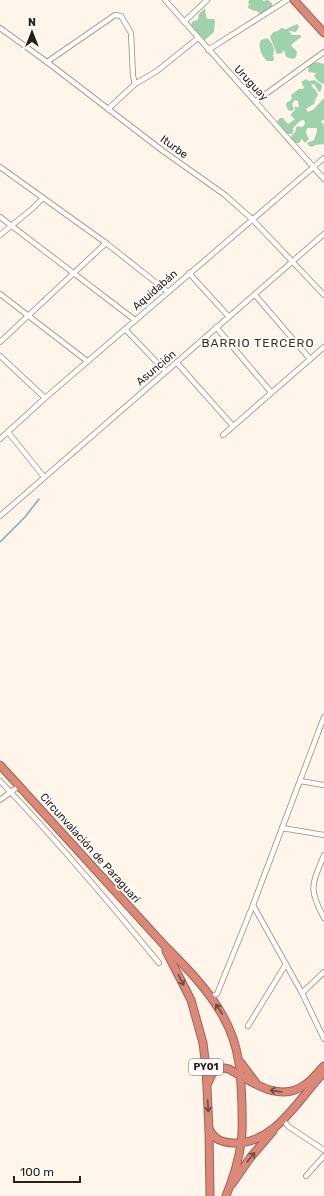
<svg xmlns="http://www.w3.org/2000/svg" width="324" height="1196" font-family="Rubik,sans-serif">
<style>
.forest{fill:#9ed2ad}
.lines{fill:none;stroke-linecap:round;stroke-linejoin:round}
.stream{stroke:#7cabb7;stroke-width:1.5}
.minor-casing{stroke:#9f8870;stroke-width:6}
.highway-casing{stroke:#9d6456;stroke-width:9}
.minor{stroke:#fff;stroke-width:4.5}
.highway{stroke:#db8879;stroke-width:7}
.oneway{stroke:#704a3e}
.labels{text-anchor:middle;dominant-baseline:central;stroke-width:3.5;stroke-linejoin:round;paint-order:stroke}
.shield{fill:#fff;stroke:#69635c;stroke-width:1}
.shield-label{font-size:10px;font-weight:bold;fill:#292016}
.street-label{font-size:11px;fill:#292016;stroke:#fff}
.neighbourhood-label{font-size:12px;letter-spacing:1px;fill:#402d16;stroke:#fff}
</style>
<rect width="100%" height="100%" fill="#fff5ea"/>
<!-- forest -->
<g class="forest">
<polygon points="249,0 263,0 263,1 268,0 272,3 272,7 262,14 260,14 257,11 254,11 248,8 249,3 248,2"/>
<polygon points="205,8 206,17 208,19 214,19 215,21 214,32 205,40 195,30 191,24 193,21 198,20 199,14"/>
<polygon points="297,24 299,27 296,32 289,31 292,35 301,35 301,37 291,45 297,52 296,57 293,59 286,57 284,50 282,53 277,54 270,37 273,32 278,31 281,28 286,29"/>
<path d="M267,38C272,42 276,50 273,55L274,59L273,61H267C262,56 257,47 261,40Z"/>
<polygon points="317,62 324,64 324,84 319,82 314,76 316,73 308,72 309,65"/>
<polygon points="306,79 309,81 314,80 322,85 321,91 319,92 314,84 311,85 317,92 318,95 316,98 314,104 306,109 308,112 314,109 324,98 324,120 321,121 324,126 324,144 315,145 312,147 309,146 307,143 314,140 317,131 317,128 307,128 306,133 309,139 305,143 302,139 299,143 296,143 292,139 291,136 295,132 297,126 302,127 305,124 304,120 300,121 293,128 293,132 292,134 287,134 277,121 280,118 283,118 288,124 295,119 291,116 291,114 295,110 295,107 299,107 298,101 295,100 292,104 294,109 292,111 288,110 286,105 287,102 290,101 292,98 291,95 299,89 303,89 304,87 301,82"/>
</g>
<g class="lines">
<!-- stream -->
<polyline class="stream" points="0,542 25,517 39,499"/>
<!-- minor casing -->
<g class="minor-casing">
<g id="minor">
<polyline points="165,0 324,179"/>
<polyline points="184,22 207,0"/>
<polyline points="0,28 47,62 163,151 225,195 252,219 324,295"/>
<polyline points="208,50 287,0"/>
<polyline points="47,62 115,15 121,16 131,33 133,76 135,84"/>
<polyline points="256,101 324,52"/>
<polyline points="108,109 135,84 157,71 198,38"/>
<polyline points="0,167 106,243 168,292"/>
<polyline points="0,217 135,320"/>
<polyline points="0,235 32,209 43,198"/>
<polyline points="189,273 229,317"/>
<polyline points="0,294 87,361"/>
<polyline points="255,295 310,359"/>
<polyline points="216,327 271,392"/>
<polyline points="125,329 165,371"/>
<polyline points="0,342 106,243"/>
<polyline points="0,356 45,398"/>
<polyline points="177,363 233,426"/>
<polyline points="8,432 44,477"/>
<polyline points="223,435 324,347"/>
<polyline points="0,439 45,398 324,158"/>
<polyline points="0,516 324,234"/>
<path d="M0,781C56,839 108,901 159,963"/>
<polyline points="300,781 324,785"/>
<polyline points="0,800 19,786"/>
<polyline points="282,828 324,835"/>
<path d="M324,855C312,885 308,888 324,918"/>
<polyline points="253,905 302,993 324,1039"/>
<polyline points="302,993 324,972"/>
<polyline points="211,997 217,994 253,905 324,717"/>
<polyline points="248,1026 286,964"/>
<polyline points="283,1120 289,1127 324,1150"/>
<polyline points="306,1176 324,1156"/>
</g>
</g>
<!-- highway casing -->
<g class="highway-casing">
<g id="highway">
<polyline points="294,0 324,33"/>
<path d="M0,765L164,945C186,967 209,990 224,1018C240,1047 241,1074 242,1107C242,1118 243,1131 241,1143C239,1159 232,1181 226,1196"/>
<polyline points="166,951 191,1000 203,1043 206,1068 209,1129 210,1196"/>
<polyline points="241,1063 256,1083"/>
<path d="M208,1083L213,1072L224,1068L229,1069C252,1082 280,1104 306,1084C313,1079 318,1072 324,1066"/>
<path d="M209,1129C215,1140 221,1142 233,1143C275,1145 299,1098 324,1072"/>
<polyline points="232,1184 250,1158 273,1131"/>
</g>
</g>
<!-- minor -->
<use href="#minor" class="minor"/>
<!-- highway -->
<use href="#highway" class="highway"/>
</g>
<!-- one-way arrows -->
<defs><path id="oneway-shaft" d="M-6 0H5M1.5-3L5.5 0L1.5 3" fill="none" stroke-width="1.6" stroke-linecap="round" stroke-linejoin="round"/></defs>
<g class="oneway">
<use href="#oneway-shaft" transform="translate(181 980) rotate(63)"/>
<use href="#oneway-shaft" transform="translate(219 1009) rotate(-123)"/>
<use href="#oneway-shaft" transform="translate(276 1091) rotate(-171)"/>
<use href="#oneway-shaft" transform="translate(208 1106) rotate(87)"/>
<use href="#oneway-shaft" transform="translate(251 1157) rotate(-51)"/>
</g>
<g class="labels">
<!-- shield labels -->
<rect class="shield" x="189" y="1059" width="34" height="16" rx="3"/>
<g class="shield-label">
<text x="206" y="1067">PY01</text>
</g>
<!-- street labels -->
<g class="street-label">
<text transform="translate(251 83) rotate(47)">Uruguay</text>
<text transform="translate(174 147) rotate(36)">Iturbe</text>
<text transform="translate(155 290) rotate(-41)">Aquidabán</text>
<text transform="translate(156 368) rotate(-40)">Asunción</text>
<text transform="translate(90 848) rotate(48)">Circunvalación de Paraguarí</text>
</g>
<!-- neighbourhood labels -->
<g class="neighbourhood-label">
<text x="258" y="343">BARRIO TERCERO</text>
</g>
</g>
<!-- north arrow -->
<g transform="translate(32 32)" stroke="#ffffff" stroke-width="3" paint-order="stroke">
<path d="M0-3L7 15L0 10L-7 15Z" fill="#292016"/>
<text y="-6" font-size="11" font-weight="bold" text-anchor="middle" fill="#292016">N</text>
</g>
<!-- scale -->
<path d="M14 1176v6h66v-6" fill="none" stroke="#292016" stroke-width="2"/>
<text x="20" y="1176" font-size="12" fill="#292016" stroke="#ffffff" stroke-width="3" paint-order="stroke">100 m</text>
</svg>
